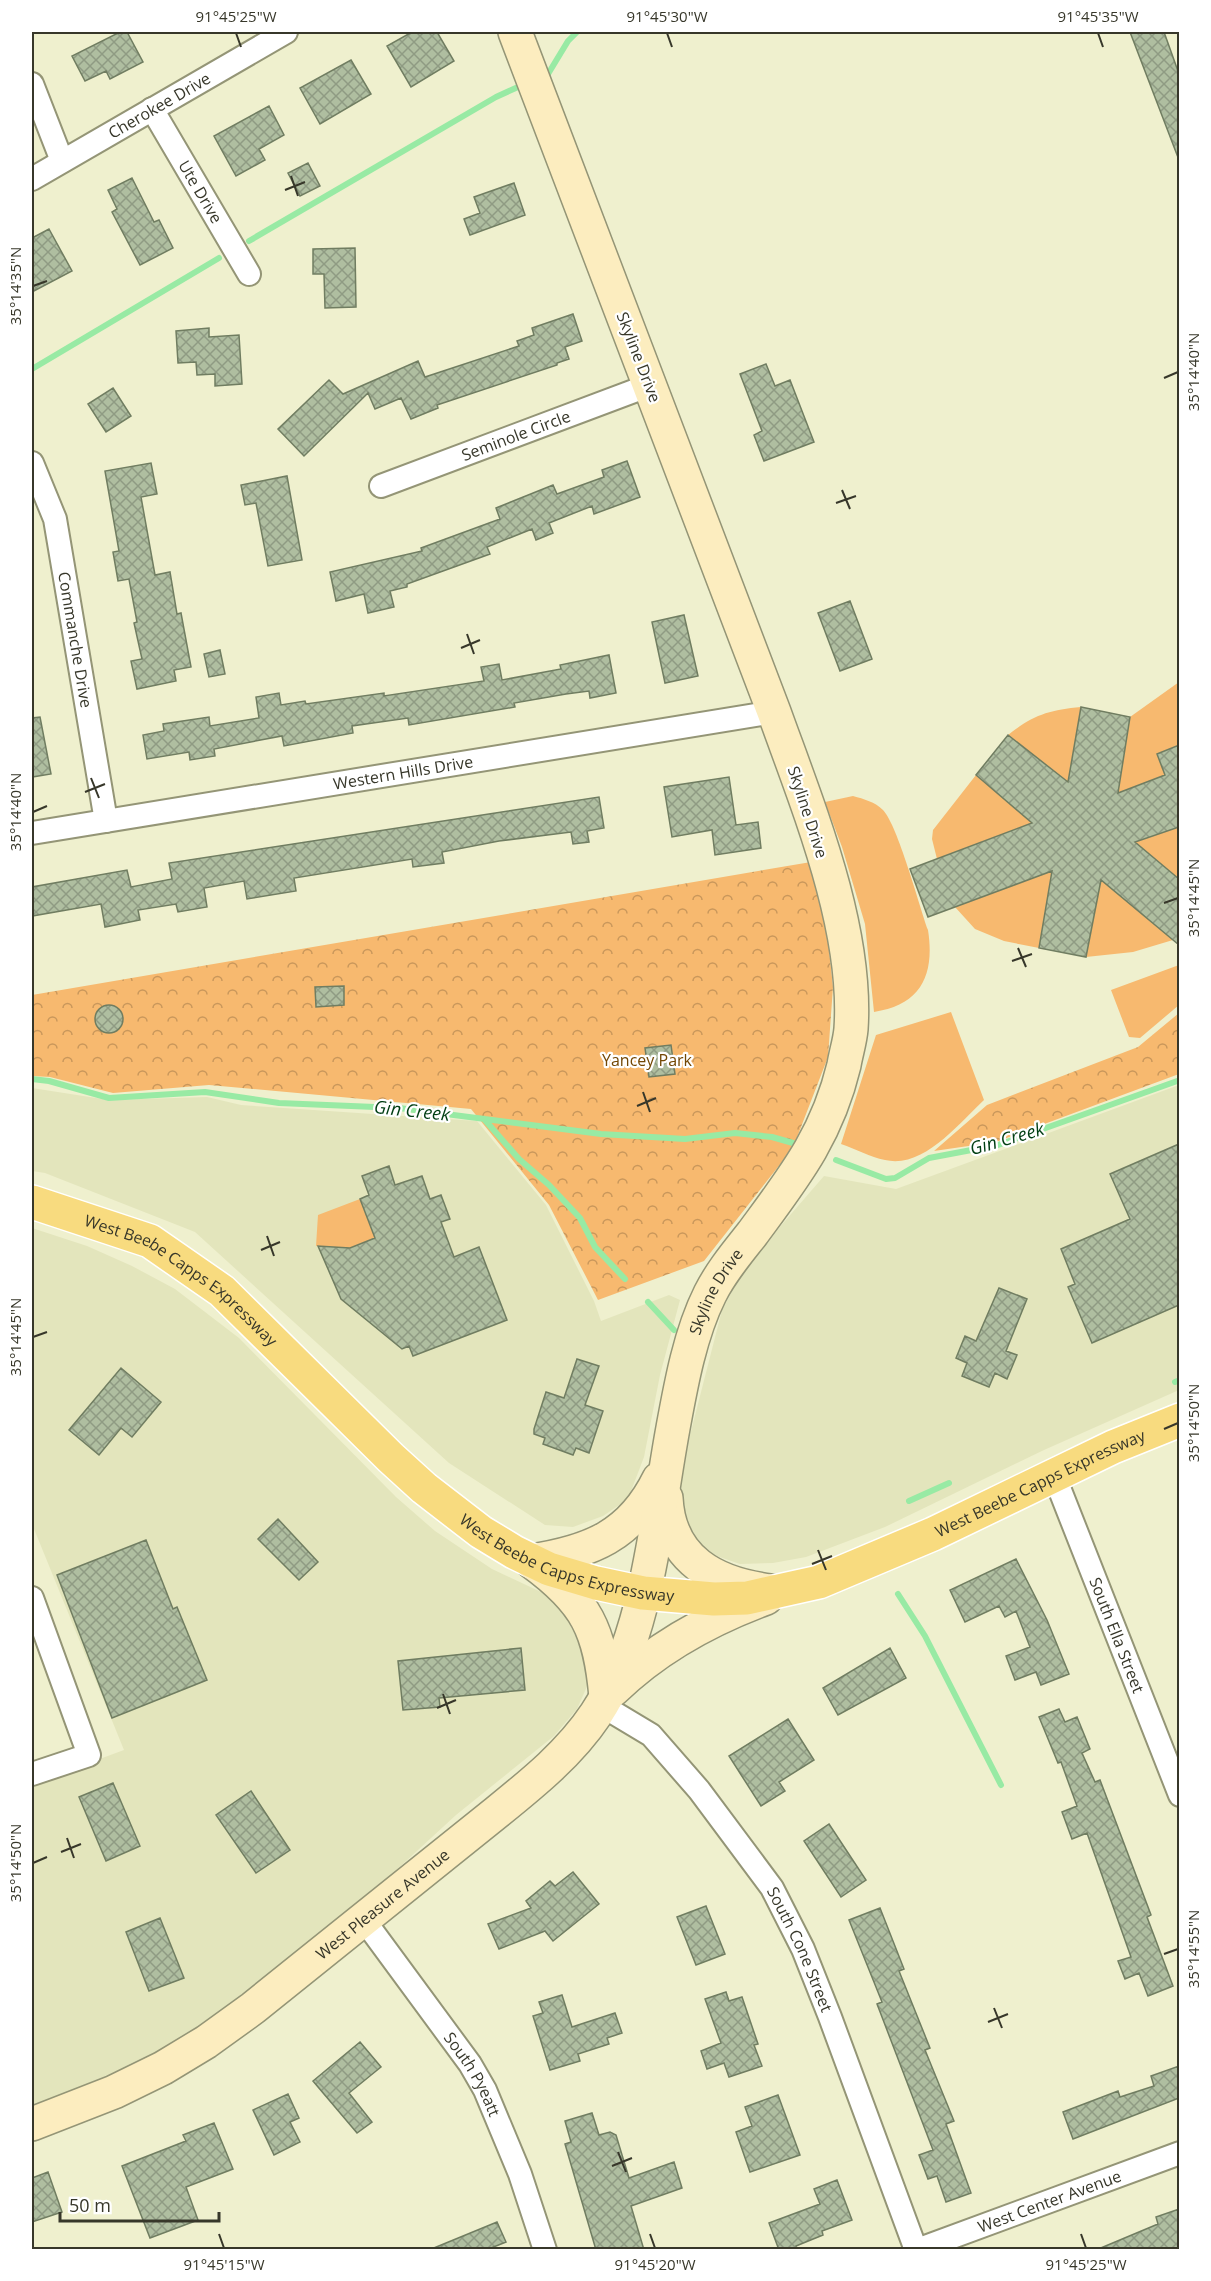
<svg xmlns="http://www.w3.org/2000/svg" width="1211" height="2281" font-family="'Open Sans',sans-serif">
<defs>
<pattern id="forest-crowns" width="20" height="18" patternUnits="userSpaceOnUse" patternTransform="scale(1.5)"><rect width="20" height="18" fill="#f7b96f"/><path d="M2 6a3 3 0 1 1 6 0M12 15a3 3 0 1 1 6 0" fill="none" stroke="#c9975b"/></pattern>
<pattern id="building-cross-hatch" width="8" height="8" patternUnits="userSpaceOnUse" patternTransform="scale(1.5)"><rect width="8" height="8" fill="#afbea0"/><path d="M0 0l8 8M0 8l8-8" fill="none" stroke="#8f9b83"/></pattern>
</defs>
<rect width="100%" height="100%" fill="#eff0ce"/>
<path fill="#e3e5bc" d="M1179 1085V1390L1044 1450 885 1527 806 1557 773 1563 740 1564 711 1554 688 1535 678 1482 722 1310 746 1266 824 1176 896 1189Z
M32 1088 109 1100 207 1097 241 1105 477 1121 546 1205 594 1301 601 1321 669 1295 680 1300 660 1375 644 1457 628 1499 603 1516 573 1527 545 1525 449 1463 195 1232 45 1173 32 1171Z
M32 1228 87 1246 132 1266 175 1289 239 1338 396 1497 435 1531 492 1569 556 1599 574 1611 593 1673 577 1709 554 1736 456 1815 278 1979 169 2049 108 2078 32 2107V1784L124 1750 32 1524Z"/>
<path fill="#f7b96f" d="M1179 682V745L1157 754 1165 775 1118 793 1130 717Z
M1081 707 1068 782 1008 735C1033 715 1049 710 1081 707Z
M976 775 1032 823 937 859 932 839 933 830Z
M853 796C864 799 875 802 883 810 898 826 919 905 928 930 935 975 921 1005 874 1012L865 924 842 847 825 802Z
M1179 827V879L1135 842Z
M1052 871 1039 948 1004 941 975 929 955 907Z
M1101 880 1173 940 1133 952 1086 957Z
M1179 965V1005L1140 1038 1129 1037 1111 990Z
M951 1012 984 1100C959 1123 924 1169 885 1160 870 1157 856 1149 841 1144L876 1035Z
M360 1199 375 1238 350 1248 316 1246 318 1215Z"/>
<path fill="url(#forest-crowns)" d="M811 862 828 940 833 987 828 1057 796 1140 789 1153 704 1261 598 1300 549 1205 471 1109 209 1085 113 1093 50 1077 32 1076V995Z
M1179 1013V1074L996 1142 934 1151 987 1105 1138 1047Z"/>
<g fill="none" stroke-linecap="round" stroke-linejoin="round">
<path stroke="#98eaa4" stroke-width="6" d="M548 74 568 41 577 32
M249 241 496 97 518 87
M32 369 219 258
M32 1079 49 1081 109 1098 205 1092 279 1103 399 1108 601 1134 685 1139 735 1133 772 1137 793 1143
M484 1119 519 1159 549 1185 580 1218 595 1247 625 1279
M836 1160 886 1179 895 1178 929 1158 998 1145 1180 1080
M648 1302 674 1330
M1175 1382 1180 1380
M909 1501 949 1483
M898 1594 925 1636 1001 1785"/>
</g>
<path fill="url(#building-cross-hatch)" stroke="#707d61" stroke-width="1.5" d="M120 32H127L143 62 110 79 106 71 85 81 72 56Z
M412 32H437L454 61 411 87 387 46Z
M1130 32H1164L1179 74V160Z
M351 60 371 94 320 124 300 88Z
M269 106 284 135 259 149 265 160 236 176 214 136Z
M308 163 320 186 300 196 288 173Z
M132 178 154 222 159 220 173 248 140 265 112 212 117 209 108 190Z
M514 183 525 215 470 235 464 219 480 213 474 197Z
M49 229 72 271 32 292V238Z
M355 248 356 307 325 308 324 274H313V249Z
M573 314 582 341 565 347 569 359 557 363V365L437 405 438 408 411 419 401 398 375 409 368 393 304 456 278 429 329 380 343 394 418 361 425 377 519 346 517 341 534 335 532 328Z
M209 328V337L239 335 242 384 215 386V374L197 375 196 362 178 363 176 331Z
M766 364 775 386 790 380 814 442 764 461 754 435 762 431 740 374Z
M113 388 131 416 106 432 88 404Z
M627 461 640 497 594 514 592 506 549 523 553 533 536 540 532 529 487 547 490 554 407 584V587L390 591 394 607 368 613 364 594 336 601 330 572 422 551 421 548 500 519 496 508 553 485 557 494 604 477 602 470Z
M151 463 157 494 141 497 155 575 170 572 177 614 181 613 191 667 174 670 176 681 137 689 131 661 142 659 134 623 137 622 129 579 118 581 113 552 119 551 105 471Z
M287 476 302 560 268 566 256 503 245 505 241 485Z
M850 601 872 659 840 671 818 613Z
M684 615 698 676 665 683 652 622Z
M220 650 225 674 209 677 204 654Z
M609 655 616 693 590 698 589 691 566 694 514 703 515 707 409 725 408 718 352 726 353 733 284 746 282 736 214 749 215 756 190 760 189 752 147 759 143 735 164 731 163 724 209 717 210 726 259 718 256 697 279 693 281 705 305 701 306 704 384 693V696L484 681 481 667 499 664 502 680 561 669 560 665Z
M1081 707 1130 717 1118 793 1165 775 1157 754 1179 745V827L1135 842 1179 879V945L1101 880 1086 957 1039 948 1052 871 928 917 910 869 1032 823 976 775 1008 735 1068 782Z
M40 717 51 774 32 777V718Z
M729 777 736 825 758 822 761 848 715 855 712 830 672 837 664 787Z
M599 797 604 828 587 831 589 842 573 844 571 832 499 841 442 852 444 863 413 867 412 859 294 878 296 891 247 899 244 881 204 888 207 907 178 912 176 904 138 910 140 920 105 927 101 904 32 916V887L127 870 131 887 172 879 169 863Z
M344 986V1005L316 1007 315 987Z
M95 1019a14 14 0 1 1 28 0a14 14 0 1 1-28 0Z
M671 1045 675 1074 649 1077 645 1048Z
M1179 1144V1305L1092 1343 1068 1287 1075 1284 1061 1249 1130 1219 1110 1174Z
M389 1166 395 1185 422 1176 430 1199 441 1195 450 1219 441 1222 454 1257 479 1247 507 1320 413 1356 409 1346 402 1349 341 1299 318 1246 350 1248 375 1238 360 1199 369 1195 362 1176Z
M999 1288 1027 1299 1006 1351 1017 1355 1007 1379 995 1373 989 1387 962 1376 967 1363 956 1358 965 1336 976 1341Z
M577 1359 599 1366 585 1405 603 1411 589 1453 576 1448 573 1455 543 1444 545 1438 534 1434V1429L546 1392 564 1398Z
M121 1368 161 1402 132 1437 121 1428 99 1455 69 1430Z
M278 1519 318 1562 299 1580 258 1539Z
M146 1540 173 1609 177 1607 207 1680 112 1718 57 1575Z
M1016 1559 1047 1620 1069 1674 1041 1685 1036 1672 1015 1680 1006 1656 1030 1647 1016 1611 1005 1617 999 1606 965 1622 950 1590Z
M521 1648 525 1690 439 1698 440 1707 403 1710 398 1661Z
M890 1648 906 1678 838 1715 823 1688Z
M1059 1709 1065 1722 1077 1717 1090 1749 1082 1753 1095 1782 1100 1780 1151 1915 1147 1917 1173 1986 1148 1996 1139 1973 1125 1979 1118 1961 1131 1957 1087 1833 1072 1839 1062 1812 1077 1806 1061 1762 1058 1763 1039 1717Z
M788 1719 814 1760 779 1782 785 1791 761 1806 729 1756Z
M113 1783 140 1846 106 1861 79 1797Z
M251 1791 290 1850 256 1873 216 1815Z
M829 1824 866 1880 841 1897 804 1841Z
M573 1872 599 1904 553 1941 545 1931 499 1949 488 1924 531 1908 526 1901 550 1881 555 1886Z
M706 1906 725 1954 696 1965 677 1917Z
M880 1908 904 1969 899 1971 930 2048 925 2050 954 2121 946 2124 971 2193 946 2202 937 2176 928 2179 919 2155 933 2150 877 2004 882 2002 849 1920Z
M160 1918 184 1978 149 1991 126 1932Z
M726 1992 729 2001 742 1997 758 2044 754 2045 762 2066 729 2077 724 2063 707 2069 701 2051 721 2043 705 1999Z
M562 1995 572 2027 615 2013 622 2033 607 2038 609 2044 578 2054 580 2061 550 2070 533 2016 543 2013 539 2002Z
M360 2042 381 2067 349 2093 372 2122 357 2133 313 2081Z
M1179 2066V2098L1073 2139 1063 2112 1118 2091 1120 2097 1154 2086 1151 2076Z
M288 2094 299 2118 290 2122 300 2142 274 2155 253 2110Z
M778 2095 800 2155 750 2172 736 2132 752 2126 745 2107Z
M592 2113 599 2135 610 2132 616 2135 629 2178 674 2162 682 2188 631 2206 644 2250H596L565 2144 571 2142 565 2121Z
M214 2123 233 2169 186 2187 198 2220 150 2238 122 2166 186 2141 183 2135Z
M48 2172 62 2212 32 2222V2178Z
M837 2180 852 2220 822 2231 823 2235 796 2246 797 2250H779L769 2223 820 2204 814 2189Z
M1179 2209V2250H1096L1158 2224 1156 2217Z
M497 2222 506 2242 486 2250H429Z"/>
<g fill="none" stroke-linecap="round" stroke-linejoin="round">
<defs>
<g id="street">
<path d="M32 84 62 161"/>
<path id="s1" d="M152 109 249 274"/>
<path id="s2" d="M32 179 286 32"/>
<path id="s3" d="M32 463 55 519 106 821"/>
<path id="s4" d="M381 486 650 385"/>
<path id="s5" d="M32 833 774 712"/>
<path id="s6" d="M1054 1475 1180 1795"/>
<path d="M32 1598 89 1755 32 1774"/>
<path id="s7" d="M601 1705 651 1735 699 1790 772 1888 803 1949 830 2017 916 2250"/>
<path id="s8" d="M364 1920 470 2064 485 2090 520 2174 545 2250"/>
<path id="s9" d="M917 2250 1180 2153"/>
</g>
<g id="secondary">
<path d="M666 1498C669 1560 715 1584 771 1591"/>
<path d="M531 1561C590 1552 631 1536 659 1479"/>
<path d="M532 1562C587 1602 600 1630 606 1697"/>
<path d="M613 1690C657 1647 709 1619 766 1598"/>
<path id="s10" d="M32 2124 114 2092 163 2068 206 2042 253 2008 497 1812C533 1783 570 1753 596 1714 648 1635 656 1520 673 1428 681 1384 690 1334 710 1294 721 1272 737 1253 752 1234 794 1177 827 1136 844 1065 846 1053 850 1041 851 1029 858 927 808 807 774 712L515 32"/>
</g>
<g id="primary">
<path id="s11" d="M32 1202 150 1241 222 1291 391 1458 424 1488 481 1532 514 1552 549 1569 596 1583 643 1593 714 1599 747 1598 819 1582 933 1534 1113 1447 1180 1420"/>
</g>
</defs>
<use href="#street" stroke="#949576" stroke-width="26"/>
<use href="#secondary" stroke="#949576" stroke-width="36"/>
<use href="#primary" stroke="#fff" stroke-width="36"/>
<use href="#street" stroke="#fff" stroke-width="22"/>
<use href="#secondary" stroke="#fcedbf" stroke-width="33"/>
<use href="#primary" stroke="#f8db7f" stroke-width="33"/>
</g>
<path fill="none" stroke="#37372a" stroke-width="2" d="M236 33 241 47M667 33 672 47M1098 33 1103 47M291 176 298 196M285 190 305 182M33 286 47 281M1164 378 1178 372M842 490 850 509M836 503 856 496M467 634 474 654M461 648 480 640M91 778 99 798M85 792 105 784M33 812 47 806M1164 903 1178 898M1018 948 1026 967M1012 961 1032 954M643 1092 650 1112M637 1106 656 1098M267 1236 274 1256M261 1250 280 1242M33 1337 47 1332M1164 1429 1178 1423M818 1550 826 1570M812 1564 832 1556M443 1694 450 1714M437 1708 456 1700M67 1838 74 1858M61 1852 81 1844M33 1863 47 1857M1164 1954 1178 1949M994 2008 1002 2028M988 2022 1008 2014M618 2152 626 2172M612 2166 632 2158M219 2234 224 2248M650 2234 655 2248M1081 2234 1086 2248"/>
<g text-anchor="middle" stroke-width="4.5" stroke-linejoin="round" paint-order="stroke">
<g font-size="16" fill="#37372a" stroke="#fff">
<text dy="6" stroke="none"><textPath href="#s2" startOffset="147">Cherokee Drive</textPath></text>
<text dy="6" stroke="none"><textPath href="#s1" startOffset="96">Ute Drive</textPath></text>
<text transform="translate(639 357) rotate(69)" y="6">Skyline Drive</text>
<text dy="6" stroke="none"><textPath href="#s4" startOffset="144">Seminole Circle</textPath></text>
<text dy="6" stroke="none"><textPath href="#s3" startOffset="183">Commanche Drive</textPath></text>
<text dy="6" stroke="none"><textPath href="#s5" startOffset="376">Western Hills Drive</textPath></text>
<text transform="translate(808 812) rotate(72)" y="6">Skyline Drive</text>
<text dy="6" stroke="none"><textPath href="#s11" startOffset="171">West Beebe Capps Expressway</textPath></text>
<text dy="6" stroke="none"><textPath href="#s10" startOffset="1146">Skyline Drive</textPath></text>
<text dy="6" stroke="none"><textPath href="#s11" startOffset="1161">West Beebe Capps Expressway</textPath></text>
<text dy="6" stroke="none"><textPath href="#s11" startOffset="657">West Beebe Capps Expressway</textPath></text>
<text dy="6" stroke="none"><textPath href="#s6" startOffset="172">South Ella Street</textPath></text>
<text dy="6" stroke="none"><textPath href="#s10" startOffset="417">West Pleasure Avenue</textPath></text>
<text dy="6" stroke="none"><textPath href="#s7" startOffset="321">South Cone Street</textPath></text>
<text dy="6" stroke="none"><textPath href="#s8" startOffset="189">South Pyeatt</textPath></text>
<text dy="6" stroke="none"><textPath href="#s9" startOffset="141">West Center Avenue</textPath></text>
</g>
<g font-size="16" fill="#734704" stroke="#fff">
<text x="647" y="1066">Yancey Park</text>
</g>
<g font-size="18" font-style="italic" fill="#003e13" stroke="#fff">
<text transform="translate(412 1111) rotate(6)" y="6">Gin Creek</text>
<text transform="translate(1007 1139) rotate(-16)" y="6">Gin Creek</text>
</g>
</g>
<rect width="1211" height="2281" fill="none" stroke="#ffffff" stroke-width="66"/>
<path d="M60 2212v9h159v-9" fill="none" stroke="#37372a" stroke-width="3"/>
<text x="69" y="2212" font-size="18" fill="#37372a" stroke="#ffffff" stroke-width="4.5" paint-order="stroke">50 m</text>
<rect x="33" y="33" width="1145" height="2215" fill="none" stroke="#37372a" stroke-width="2"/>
<g font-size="15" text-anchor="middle" fill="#37372a">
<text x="236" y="22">91°45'25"W</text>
<text x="667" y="22">91°45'30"W</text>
<text x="1098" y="22">91°45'35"W</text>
<text transform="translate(16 286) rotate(-90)" y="5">35°14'35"N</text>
<text transform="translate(1194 372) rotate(-90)" y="5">35°14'40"N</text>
<text transform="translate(16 812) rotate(-90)" y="5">35°14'40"N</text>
<text transform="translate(1194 898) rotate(-90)" y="5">35°14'45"N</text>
<text transform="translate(16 1337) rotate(-90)" y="5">35°14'45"N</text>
<text transform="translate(1194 1423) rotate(-90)" y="5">35°14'50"N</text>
<text transform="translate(16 1863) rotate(-90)" y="5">35°14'50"N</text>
<text transform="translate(1194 1949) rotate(-90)" y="5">35°14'55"N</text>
<text x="224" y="2270">91°45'15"W</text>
<text x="655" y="2270">91°45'20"W</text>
<text x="1086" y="2270">91°45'25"W</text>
</g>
</svg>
